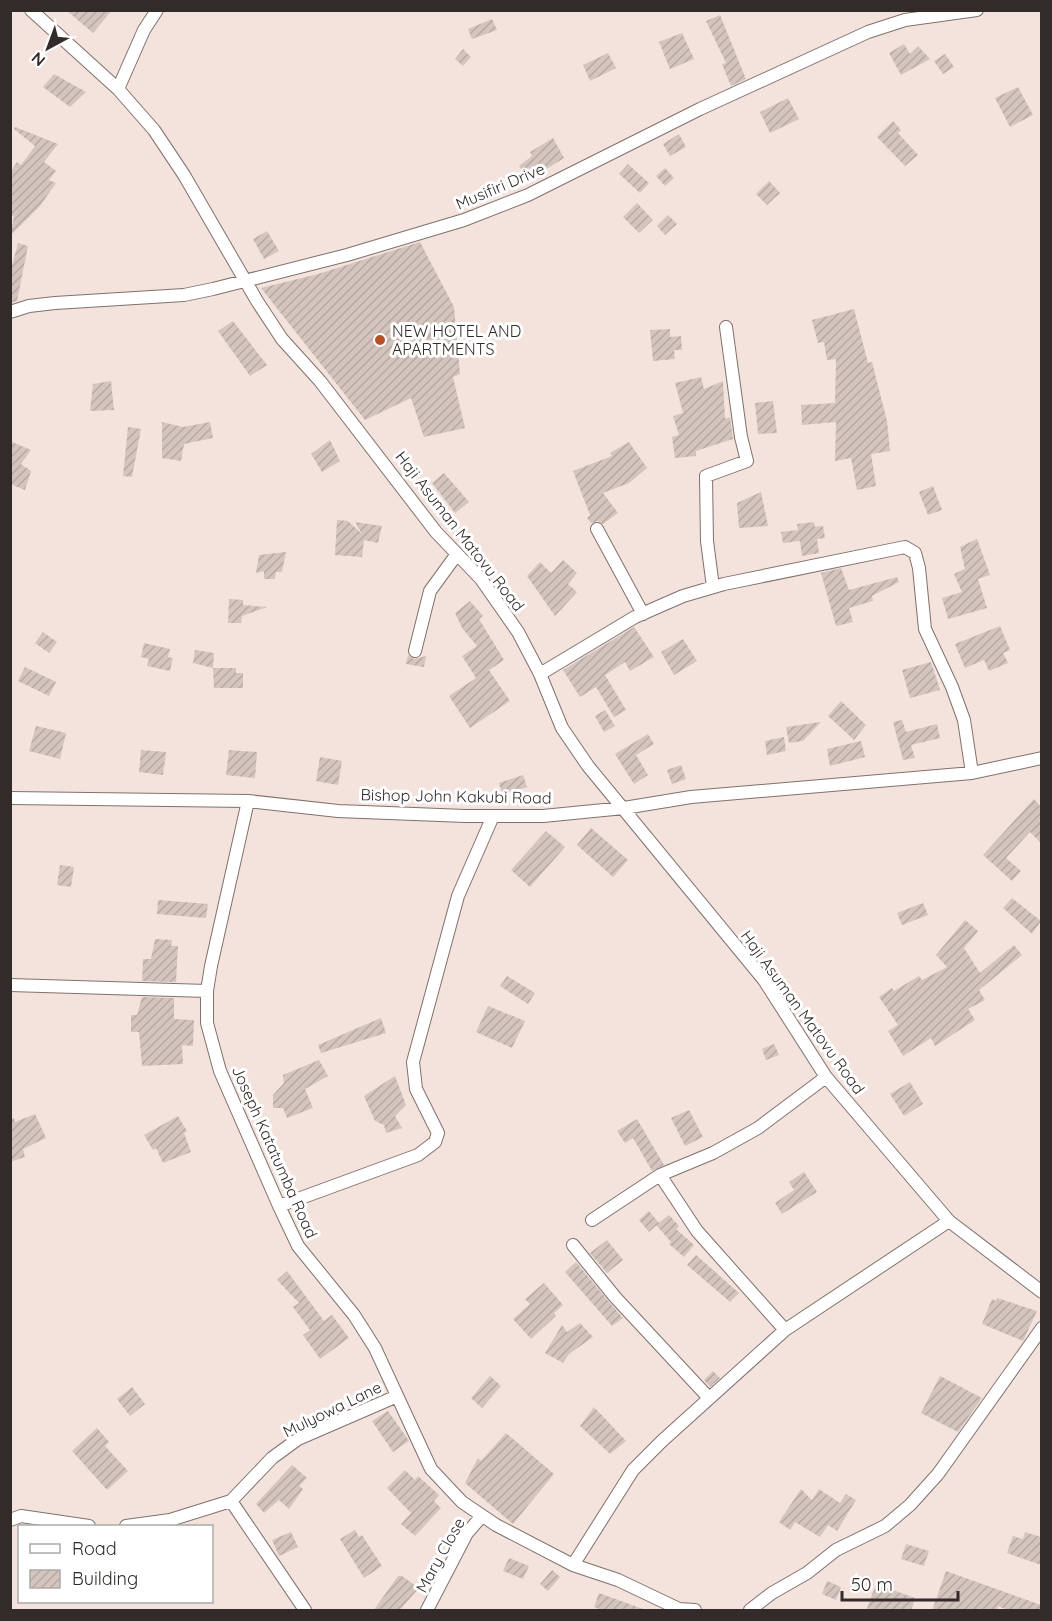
<svg xmlns="http://www.w3.org/2000/svg" width="1052" height="1621" font-family="Quicksand,sans-serif">
<defs>
<pattern id="building-hatch" width="6" height="6" patternUnits="userSpaceOnUse" patternTransform="scale(1.5)"><rect width="6" height="6" fill="#d4c4be"/><path d="M-1 1l2-2M0 6l6-6M5 7l2-2" fill="none" stroke="#b6a9a3"/></pattern>
</defs>
<rect width="100%" height="100%" fill="#f4e3dd"/>
<path fill="url(#building-hatch)" d="M66 10H112L93 33Z
M720 15 746 79 731 86 722 64 726 63 706 21Z
M492 19 497 30 472 39 468 29Z
M682 33 694 59 670 69 659 42Z
M904 44 910 54 918 46 930 59 901 75 889 53Z
M463 49 471 57 463 66 455 59Z
M608 53 616 68 590 81 583 65Z
M945 54 954 67 943 74 934 61Z
M54 74 86 92 70 107 43 87Z
M1018 87 1033 115 1010 127 995 98Z
M788 98 799 119 770 133 760 112Z
M893 121 901 130 898 133 918 155 905 166 877 137Z
M15 127 58 144 44 162 56 171 49 180 56 183 40 206 10 236 14 217 10 214V173L17 162 21 165 35 146 14 129Z
M679 134 686 147 670 156 663 144Z
M553 138 564 158 529 180 519 166 532 156 530 152Z
M628 164 649 183 640 193 619 174Z
M665 168 674 178 665 186 656 176Z
M769 181 780 193 767 205 756 194Z
M637 203 653 220 639 233 623 217Z
M668 215 677 224 665 235 657 226Z
M267 231 279 251 264 259 253 239Z
M420 242 454 307 460 374 453 377 465 428 424 437 411 398 365 420 261 288 318 274Z
M18 243 28 246 17 301 10 303V273Z
M854 309 868 363 872 362 887 421 890 451 871 454 876 486 857 490 851 458 835 461 836 422 802 425 801 405 835 403 836 359 827 360 824 342 818 343 812 320Z
M233 321 267 365 250 376 218 331Z
M670 329V337L681 336 682 350H674L675 359 653 361 650 330Z
M701 377 704 389 723 381 725 419 730 417 733 439 696 451V456L675 458 672 437 679 435 673 416 683 413 675 383Z
M111 381 114 410 90 411 93 384Z
M773 401 777 433 758 434 755 403Z
M162 422 183 427 210 422 213 438 184 444 181 461 162 458Z
M128 427 141 429 132 477 123 476Z
M330 440 340 461 322 472 311 454Z
M10 441 31 450 21 464 31 471 25 490 10 484Z
M629 442 647 468 629 483 603 493 618 513 603 524 598 521 591 523 587 518 590 515 573 471 612 456 610 453Z
M444 473 469 502 455 513 432 483Z
M933 486 942 510 928 515 919 492Z
M761 492 768 526 739 528 737 503Z
M337 520 348 521 362 534 355 522 382 526 378 543 364 540 362 557 335 555Z
M814 522 815 527 823 526 825 538 817 539 819 553 802 556 800 541 783 543 781 532 798 530 797 524Z
M977 539 990 575 978 579 987 608 948 619 942 598 962 592 954 574 965 569 960 547Z
M286 552 282 572H276L275 579H264V571L256 573 259 555Z
M563 560 577 573 568 584 577 592 555 616 527 576 540 562 551 573Z
M841 568 849 590 897 577 899 582 872 596 873 601 849 608 853 622 836 626 821 573Z
M229 599 243 600V605L267 607 242 616 241 623H228Z
M470 601 483 616 479 619 504 660 489 670 510 701 470 728 449 696 476 678 462 656 477 646 462 628 455 613Z
M1000 626 1010 650 1003 653 1008 663 989 671 984 660 965 668 955 644Z
M634 627 654 657 630 671 625 662 605 675 626 710 614 717 596 687 580 697 563 670Z
M43 632 57 642 49 653 35 643Z
M683 639 697 661 674 675 661 652Z
M144 643 170 649 168 657 173 658 170 671 147 666 149 659 141 657Z
M195 650 214 653 213 668 193 663Z
M408 655 414 659 426 656 424 667 406 664Z
M931 662 940 690 910 698 902 670Z
M25 667 56 682 49 696 18 681Z
M213 668H236V673H243V688H214Z
M841 701 866 725 854 740 828 716Z
M605 710 615 726 604 732 595 716Z
M902 720 906 732 937 724 940 738 911 745 915 758 903 760 893 722Z
M821 722 803 741 789 743 786 727Z
M36 726 66 733 60 759 29 751Z
M648 734 654 744 636 755 648 775 634 784 615 754Z
M784 737 786 751 767 755 765 741Z
M861 741 865 757 830 766 827 749Z
M141 750 166 752 163 775 139 772Z
M229 750 257 752 255 778 226 775Z
M320 757 342 761 338 785 316 781Z
M681 765 686 779 672 784 667 770Z
M523 775 527 787 503 795 499 783Z
M1034 799 1041 807V843L1030 832 1006 858 1021 871 1012 881 983 855Z
M591 828 628 860 613 877 577 845Z
M546 831 565 847 530 887 511 870Z
M60 865 74 867 71 887 57 885Z
M1012 898 1041 921 1032 934 1003 908Z
M158 900 208 904 206 918 157 914Z
M923 903 928 915 902 925 897 913Z
M965 920 978 931 964 948 980 973 1014 945 1022 955 979 990 985 1000 968 1009 975 1020 935 1046 931 1038 903 1056 888 1031 898 1025 879 997 892 988 894 991 919 976 922 980 947 967 936 955Z
M155 939 172 940 171 946H178L176 982 142 981 143 959H151Z
M507 976 535 993 528 1004 500 986Z
M142 997 174 998V1019L194 1020 193 1046 182 1045 183 1064 142 1066 139 1032H131V1015H137Z
M488 1006 525 1021 512 1048 476 1032Z
M381 1018 386 1033 321 1053 318 1045Z
M774 1044 779 1055 766 1060 762 1049Z
M319 1060 328 1076 305 1089 313 1108 287 1118 283 1108H273V1095L284 1083 283 1075Z
M395 1076 406 1105 395 1116 402 1128 386 1133 384 1125 375 1121 364 1096Z
M910 1082 923 1104 904 1116 890 1094Z
M689 1110 703 1137 685 1146 671 1118Z
M35 1114 46 1138 23 1149 25 1157 10 1162V1119L14 1118 15 1122Z
M178 1116 187 1131 184 1133 191 1152 163 1163 156 1148 153 1150 144 1135Z
M637 1119 664 1165 652 1171 633 1138 625 1143 617 1131Z
M804 1172 817 1192 782 1214 775 1203 794 1190 789 1182Z
M649 1211 659 1223 649 1232 639 1220Z
M669 1215 679 1226 676 1229 694 1245 684 1257 669 1244 671 1242 656 1225Z
M607 1240 623 1260 607 1273 590 1253Z
M696 1255 739 1293 730 1302 687 1265Z
M576 1262 609 1302 623 1318 612 1326 565 1272Z
M287 1271 324 1321 332 1315 349 1338 320 1359 303 1335 310 1330 293 1307 299 1303 277 1280Z
M544 1283 563 1305 554 1313 556 1316 531 1339 513 1319 530 1304 525 1299Z
M997 1298 1037 1311 1023 1341 982 1324 992 1299 996 1301Z
M580 1323 593 1337 569 1354 563 1363 545 1353 562 1325 567 1332Z
M713 1371 720 1378 710 1387 704 1380Z
M490 1376 501 1386 482 1408 471 1398Z
M940 1376 982 1398 958 1432 921 1413Z
M132 1387 145 1404 130 1416 117 1399Z
M594 1407 626 1441 610 1454 580 1426Z
M388 1411 409 1441 393 1452 372 1421Z
M97 1428 109 1442 105 1446 128 1471 107 1490 72 1451Z
M506 1433 554 1474 513 1524 465 1483 478 1458 481 1461Z
M292 1465 307 1478 299 1486 303 1489 289 1509 279 1500 264 1513 256 1504Z
M405 1470 415 1480 418 1476 439 1495 434 1501 441 1508 415 1536 401 1524 411 1513 387 1488Z
M801 1489 812 1500 819 1489 840 1503 846 1494 856 1500 837 1531 828 1525 820 1537 795 1522 790 1530 779 1522Z
M355 1530 359 1537 362 1535 382 1566 364 1578 340 1539Z
M291 1532 298 1547 279 1556 272 1540Z
M1025 1532 1041 1537V1565L1007 1553 1013 1536 1023 1539Z
M906 1544 929 1551 924 1566 901 1559Z
M509 1558 529 1566 523 1579 503 1571Z
M552 1570 560 1577 548 1591 540 1584Z
M946 1571 1041 1605V1611H1010L998 1606 997 1611H932Z
M398 1576H402L419 1588 399 1611H373Z
M827 1581 841 1587 836 1600 822 1594Z
M876 1584 915 1598 911 1611H866Z
M599 1593 643 1609V1611H603L594 1607Z"/>
<g fill="none" stroke-linecap="round" stroke-linejoin="round">
<defs>
<path id="minor" d="M31 10 118 89 154 130 184 175 257 301 282 339 320 381 436 532 481 579 518 632 540 674 562 728 588 766 764 980 826 1077 949 1221 1042 1292
M118 89 144 30 157 10
M10 312 29 306 55 303 184 295 213 289 347 255 464 220 528 195 700 109 868 32 905 20 977 10
M597 529 643 614
M713 587 707 541 706 476 747 461 741 437 726 327
M415 651 430 591 457 554
M540 674 635 617 683 596 724 584 905 547 915 553 919 568 925 629 952 687 964 720 972 773
M10 798 248 801 338 811 465 816H543L624 808 691 797 972 773 1042 758
M248 801 211 966 207 991V1023L220 1071 279 1206 298 1246 354 1315 375 1348 431 1469 462 1502 496 1525 573 1565 618 1580 679 1609 695 1610
M10 985 207 991
M660 1175 697 1231 785 1330
M279 1206 418 1155 435 1142 438 1133 416 1089 413 1062 458 896 493 816
M592 1220 660 1175 713 1153 758 1128 826 1077
M573 1245 615 1297 709 1398
M231 1501 305 1610
M10 1520 21 1516 89 1526
M126 1526 170 1520 231 1501 272 1458 298 1439 395 1397
M573 1565 633 1470 662 1441 785 1330 949 1221
M427 1610 467 1533 482 1516
M750 1610 772 1593 807 1573 836 1550 885 1526 910 1505 938 1474 1042 1328"/>
</defs>
<use href="#minor" stroke="#7f716c" stroke-width="14"/>
<use href="#minor" stroke="#fff" stroke-width="12"/>
</g>
<circle fill="#b65027" stroke="#fff" stroke-width="2" cx="380" cy="340" r="6"/>
<g text-anchor="middle" stroke-width="6" stroke-linejoin="round" paint-order="stroke">
<g font-size="16" fill="#322b29" stroke="#fff">
<text transform="translate(500 186) rotate(-23)" y="6">Musifiri Drive</text>
<text transform="translate(460 531) rotate(52)" y="6">Haji Asuman Matovu Road</text>
<text transform="translate(456 796) rotate(1)" y="6">Bishop John Kakubi Road</text>
<text transform="translate(803 1012) rotate(54)" y="6">Haji Asuman Matovu Road</text>
<text transform="translate(275 1152) rotate(66)" y="6">Joseph Katatumba Road</text>
<text transform="translate(332 1409) rotate(-26)" y="6">Mulyowa Lane</text>
<text transform="translate(440 1555) rotate(-61)" y="6">Mary Close</text>
</g>
<g font-size="16" fill="#322b29" stroke="#fff" text-anchor="start">
<text x="392" y="337">NEW HOTEL AND<tspan x="392" dy="18">APARTMENTS</tspan></text>
</g>
</g>
<rect width="1052" height="1621" fill="none" stroke="#322b29" stroke-width="24"/>
<rect x="18" y="1525" width="195" height="78" fill="#ffffff" stroke="#adaaa9" stroke-width="1.5"/>
<rect x="30" y="1544" width="30" height="9" fill="#ffffff" stroke="#adaaa9" stroke-width="1.5"/>
<text x="72" y="1555" font-size="18" fill="#322b29">Road</text>
<rect x="30" y="1570" width="30" height="18" fill="url(#building-hatch)" stroke="#adaaa9" stroke-width="1.5"/>
<text x="72" y="1585" font-size="18" fill="#322b29">Building</text>
<g transform="translate(48 48) rotate(221)" stroke="#ffffff" stroke-width="4.5" paint-order="stroke">
<path d="M0-4.5L10 22L0 15L-10 22Z" fill="#322b29"/>
<text y="-9" font-size="16" font-weight="bold" text-anchor="middle" fill="#322b29">N</text>
</g>
<path d="M842 1591v9h116v-9" fill="none" stroke="#322b29" stroke-width="3"/>
<text x="851" y="1591" font-size="18" fill="#322b29" stroke="#ffffff" stroke-width="4.5" paint-order="stroke">50 m</text>
</svg>
